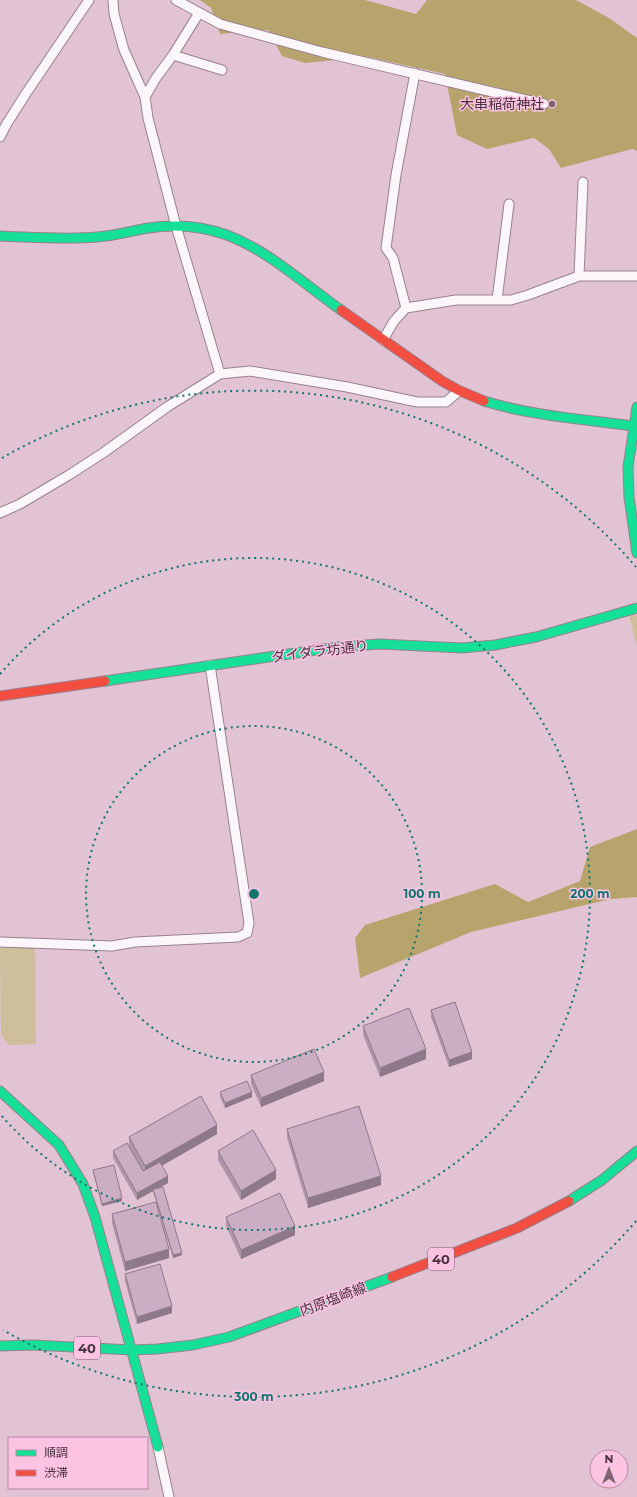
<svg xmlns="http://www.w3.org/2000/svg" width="637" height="1497" font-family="Montserrat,'Noto Sans JP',sans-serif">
<rect width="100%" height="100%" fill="#e2c3d4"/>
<path fill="#cebe9c" d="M637 615V647L629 616Z
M0 945 35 946 36 1044 9 1045 1 1035Z"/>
<path fill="#b7a46d" d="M200 0H365L416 14 427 0H576L609 18 637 38V151L632 149 561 168 549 149 534 138 487 149 457 135 445 74 368 57 305 63 282 56 268 30 220 34 211 8Z
M637 829V897L611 899 471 932 360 978 355 938 365 925 495 884 528 902 580 881 590 847Z"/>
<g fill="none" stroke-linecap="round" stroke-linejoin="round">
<defs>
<path id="street" d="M113 0 114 14 124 50 145 97 148 118 176 226 220 374
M176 0 220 24 322 52 544 104
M173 55 222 70
M145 97 156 78 173 55 199 13
M0 137 6 125 25 95 89 0
M579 276 583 182
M497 300 509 204
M406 308 393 258 386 248 396 175 415 73
M383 340 394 321 406 308 456 300H511L528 295 579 276H637
M0 513 20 504 69 475 103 453 167 407 220 374 250 371 347 387 417 402H446L459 391
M0 942 112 946 135 942 238 937 247 933 249 923 210 665
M158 1447 169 1497"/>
<path id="fast" d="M0 236C32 237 65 240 97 237 115 236 131 231 148 228 174 224 202 226 227 235 269 251 304 284 341 310
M484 401C532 416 583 419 633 426
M637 407 628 467 629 497 637 553
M105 681 337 647 380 644 462 648 495 645 536 637 637 608
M0 1091 59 1145 83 1184 95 1217 158 1447
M569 1201 602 1180 637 1151
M0 1346 33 1345 132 1350 157 1349 193 1345 229 1337 392 1277"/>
<path id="jam" d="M341 310 442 381 458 390 484 401
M0 696 105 681
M392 1277 517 1228 569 1201"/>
</defs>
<use href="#street" stroke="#98818e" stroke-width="11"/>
<use href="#fast" stroke="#98818e" stroke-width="11"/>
<use href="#jam" stroke="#98818e" stroke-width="11"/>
<use href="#street" stroke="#fbf6f9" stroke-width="9"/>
<use href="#fast" stroke="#16e098" stroke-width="9"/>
<use href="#jam" stroke="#f24e42" stroke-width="9"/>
</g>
<path fill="#af95a9" d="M431 1010 472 1059 449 1067 431 1017Z
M363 1026 426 1059 380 1077 363 1035Z
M251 1075 324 1081 261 1107 251 1084Z
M220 1092 252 1097 225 1108 220 1097Z
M287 1129 381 1185 308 1208 287 1138Z
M217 1134 162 1166 168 1183 160 1187 182 1255 173 1258 153 1191 137 1200 113 1158V1151L129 1146V1137Z
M218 1151 276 1179 241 1200 218 1160Z
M93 1170 122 1201 102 1206 93 1172Z
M112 1214 169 1258 125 1271 112 1223Z
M226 1217 295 1235 241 1259 226 1226Z
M125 1274 172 1313 137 1324 125 1281Z"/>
<path fill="#8e7989" d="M426 1049V1059L380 1077V1068Z
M472 1052V1059L449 1067V1060Z
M324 1072V1081L261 1107V1098Z
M252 1092V1097L225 1108V1103Z
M217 1125V1134L145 1175V1166Z
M276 1170V1179L241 1200V1191Z
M168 1176V1183L154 1191 153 1189V1191L137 1200V1193Z
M381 1176V1185L308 1208V1198Z
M122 1198V1201L102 1206V1204Z
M295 1226V1235L241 1259V1250Z
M169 1249V1258L125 1271V1262Z
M182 1253V1255L173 1258V1255Z
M172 1306V1313L137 1324V1317Z"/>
<path fill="#cbadc4" stroke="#8e7989" d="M455 1002 472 1052 449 1060 431 1010Z
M409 1008 426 1049 380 1068 363 1026Z
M314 1049 324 1072 261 1098 251 1075Z
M247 1081 252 1092 225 1103 220 1092Z
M201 1096 217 1125 145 1166 129 1137Z
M359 1106 381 1176 308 1198 287 1129Z
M253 1130 276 1170 241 1191 218 1151Z
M127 1143 143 1171 160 1162 168 1176 137 1193 113 1151Z
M114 1165 122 1198 102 1204 93 1170Z
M163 1187 182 1253 173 1255 153 1189Z
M280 1193 295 1226 241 1250 226 1217Z
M156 1202 169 1249 125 1262 112 1214Z
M160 1264 172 1306 137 1317 125 1274Z"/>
<g fill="none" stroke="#0f766e" stroke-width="2" stroke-dasharray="2 4">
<circle cx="254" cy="894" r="168"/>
<path d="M0 674A336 336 0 1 1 0 1114"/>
<path d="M636 1221A503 503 0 0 1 3 1330M2 458A503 503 0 0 1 636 567"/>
</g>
<circle fill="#7e6572" stroke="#fdc3e2" stroke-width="1.5" cx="552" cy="104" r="4"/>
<g text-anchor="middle" stroke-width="3" stroke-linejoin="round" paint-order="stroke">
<g fill="#fdc3e2" stroke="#7e5e6f" stroke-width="1">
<rect x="428" y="1248" width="26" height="22" rx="3"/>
<rect x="74" y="1337" width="26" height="22" rx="3"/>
</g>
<g font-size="13" font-weight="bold" fill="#48323e">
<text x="441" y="1264">40</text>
<text x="87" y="1353">40</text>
</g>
<g font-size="14" fill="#48323e" stroke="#fdc3e2" text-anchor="end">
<text x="544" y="109">大串稲荷神社</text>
</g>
<g font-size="14" fill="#48323e" stroke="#fdc3e2">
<text transform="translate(320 651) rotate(-7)" y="5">ダイダラ坊通り</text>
<text transform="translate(333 1299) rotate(-21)" y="5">内原塩崎線</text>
</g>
</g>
<circle cx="254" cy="894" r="6" fill="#0f766e" stroke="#fdc3e2" stroke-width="2"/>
<g font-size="12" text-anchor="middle" font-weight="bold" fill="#0f766e" stroke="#fdc3e2" stroke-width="3" stroke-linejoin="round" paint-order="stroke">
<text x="422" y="898">100 m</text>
<text x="590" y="898">200 m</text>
<text x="254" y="1401">300 m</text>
</g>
<rect x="8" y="1437" width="140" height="52" fill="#fdc3e2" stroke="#b589a0"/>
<rect x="16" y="1450" width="20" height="6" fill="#16e098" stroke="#b589a0"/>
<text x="44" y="1457" font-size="12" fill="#48323e">順調</text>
<rect x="16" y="1470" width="20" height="6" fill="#f24e42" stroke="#b589a0"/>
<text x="44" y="1477" font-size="12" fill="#48323e">渋滞</text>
<g transform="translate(609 1469)"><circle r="19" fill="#fdc3e2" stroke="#b589a0"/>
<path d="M0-3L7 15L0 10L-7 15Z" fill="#7e6572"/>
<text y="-6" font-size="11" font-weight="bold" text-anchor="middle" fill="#48323e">N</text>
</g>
</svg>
